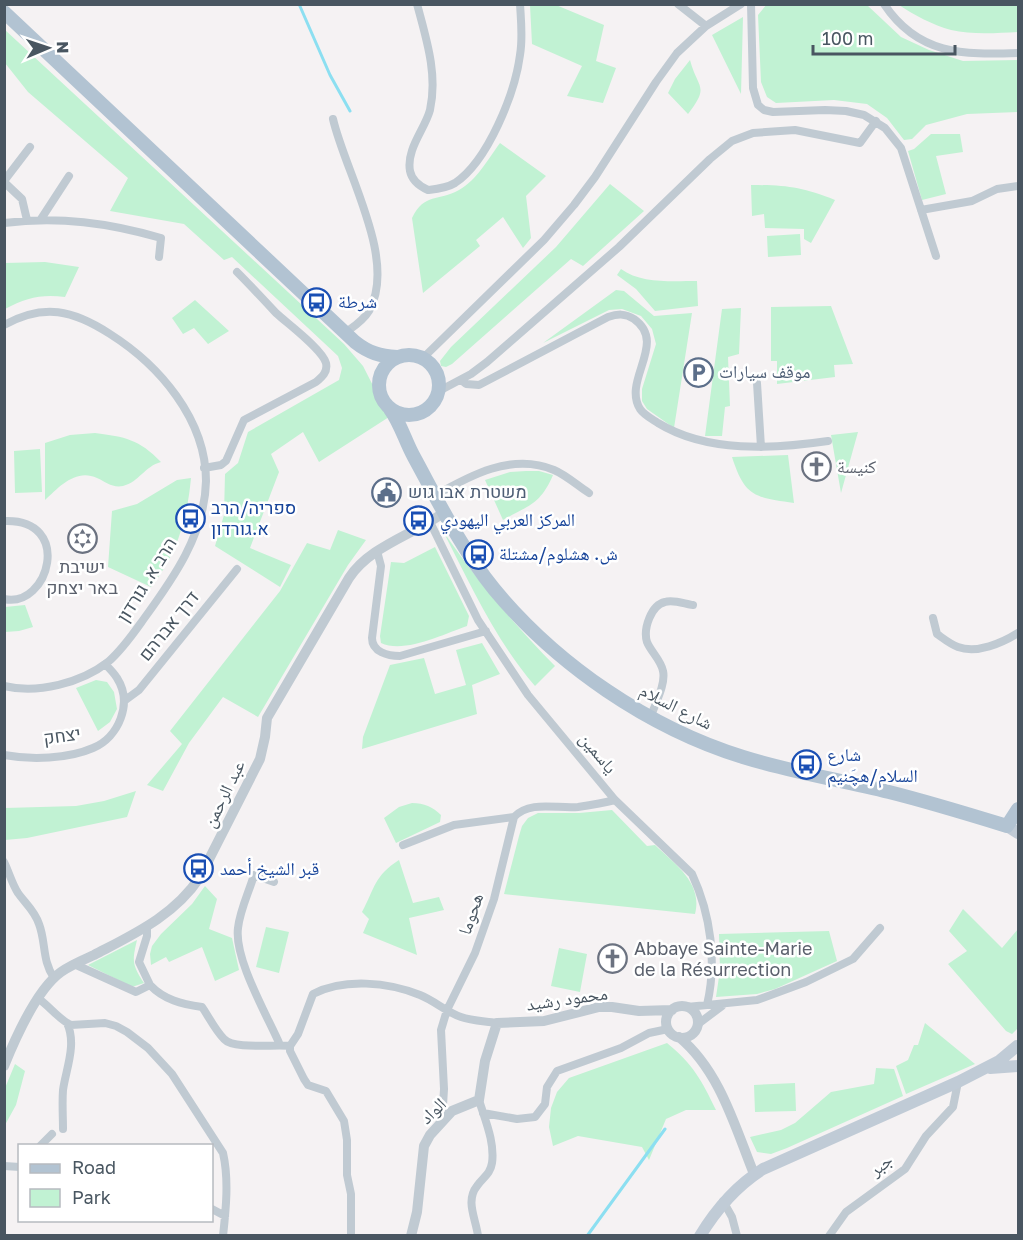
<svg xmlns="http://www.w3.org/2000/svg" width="1023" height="1240" font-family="'Golos Text','Noto Naskh Arabic',Heebo,sans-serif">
<rect width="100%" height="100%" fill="#f5f2f3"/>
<path fill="#c1f2d3" d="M767 4 867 5 901 37 929 50 963 61 1018 60V112L967 114 926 125 912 139 904 140 887 118 867 104 834 100 776 103 767 97 761 82 758 15Z
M530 5H556L604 25 596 61 616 68 603 103 567 96 582 66 532 44Z
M899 5H1018V32C997 33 972 35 951 30 933 25 914 15 899 5Z
M743 17 741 94 712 35Z
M4 29 344 344 363 366 389 417 319 462 303 432 271 454 279 472 250 548 291 565 280 587 215 546 224 515 225 474 238 463 248 432 339 380 342 368 338 356 232 257 224 260 184 224 110 211 128 178 28 92 5 63Z
M690 60C698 90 710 85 688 114L668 93 675 79Z
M931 134H960L963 152 936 156 946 194 922 200 908 151 914 149Z
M500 143 546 176 526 196 531 238 523 248 503 217 476 240 480 246 423 293 412 218C425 192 438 202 459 190 477 180 488 159 500 143Z
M610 184 644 211 583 266 571 259 452 364 446 367 441 366 440 361 451 347 556 247Z
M751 185C786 185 802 187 835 200L811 243 804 239V229L765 228 764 214 752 216Z
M800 234 801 255 768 257 767 236Z
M45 262 79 267 65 297C41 294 26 298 5 309V263Z
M621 269C641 284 673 281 697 281L698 306 655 311 636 289 617 275Z
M616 290 624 291 654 316 692 313 674 428 647 409 642 401V389L656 344 652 329 641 316 622 309 609 310 543 343Z
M195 300 229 331 208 344 194 328 183 334 172 318Z
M831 306 853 364 834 365 835 377 777 384V361H771V307Z
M741 308 739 354 728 357 730 406 725 407 722 436H705L722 309Z
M858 432 841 493 831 435Z
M95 433C125 437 139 439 161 462 145 466 139 482 123 486 112 488 106 482 97 478 76 468 59 487 45 500V443L70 435Z
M40 449 42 492 15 493 14 451Z
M788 455 794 503C754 497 745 497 732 457Z
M526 471H539L553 475C540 505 529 505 503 520L485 480 510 472Z
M191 478C187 520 177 554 151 587L108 567 112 511 137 504 177 480Z
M338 530 366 540 348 565 258 717 223 697 189 743 163 791 147 785 182 744 170 731 280 591 307 543 330 550Z
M443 531C477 581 513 623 555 666L535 686C496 641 470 584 443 531Z
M435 547 469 616 467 626C444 634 404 654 381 643L380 636 391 562 404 563Z
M25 605 33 627 19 631 5 632V607Z
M482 643 500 674 472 685 477 714 362 749 363 737 390 665 424 658 435 694 466 685 456 650Z
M96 680 107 682 114 692 117 709 110 722 98 731 76 688Z
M136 791 127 817 27 838 5 840V808L76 806 104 801Z
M412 803C424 803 433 807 441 815L440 822 396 843 384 818 399 807Z
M612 810 647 846 655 845C675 864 703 883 695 914L504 894 519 836 522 826 528 818 538 813H579Z
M399 860 413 903 439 897 444 910 409 918 417 955 363 933 369 919 362 912C375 888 374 876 399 860Z
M205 886 217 899 209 929 232 938 239 970 215 981 202 947 169 962 166 957 151 965 150 954 152 946 161 934 192 904Z
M963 909 1002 948 1018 929V1028L1012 1034 1006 1031 948 964 967 951 949 931Z
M266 927 289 932 279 973 256 967Z
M829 931 837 961 775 989 757 994 716 997 720 970 719 934Z
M137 940C132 961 132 965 144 983L132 987 88 965Z
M559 948 587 954 580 992 551 986Z
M925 1023 975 1064 906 1094 896 1066 908 1060 914 1045H918Z
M667 1043C693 1064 702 1081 716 1110H686L666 1119 649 1160 642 1147 578 1136 553 1146 549 1127 551 1108 557 1092 569 1078Z
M15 1064 25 1071 16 1105 5 1125V1088Z
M876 1068 894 1069 903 1096 787 1148 771 1154 757 1152 750 1137 781 1130 795 1123 831 1092 874 1084Z
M795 1083 796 1111 755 1112 754 1085Z"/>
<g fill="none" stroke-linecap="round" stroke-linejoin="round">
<path stroke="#8cdff1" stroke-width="3" d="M299 4 330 75 350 111
M587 1236 665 1129"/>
<path stroke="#c0cad2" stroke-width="8" d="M417 4C426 38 438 74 430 110 425 129 406 149 410 171 412 181 419 186 428 190 437 189 447 188 455 183 488 161 515 93 520 55 523 38 521 21 520 4
M678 4 706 26
M751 4 753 88 758 105 764 110 773 112 825 110 846 111 864 115 885 128 901 148 936 256
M884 4C918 55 963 55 1018 53
M333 119C345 172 398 260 369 311 363 321 353 327 345 333
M4 181 30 147
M4 182 22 199 27 220
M921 210 972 201 997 189 1018 186
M41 219 69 176
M4 223C59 216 109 223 161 238L159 257
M4 325C44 303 73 310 110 334 159 365 206 419 206 481 205 534 173 579 143 620 133 634 122 650 108 662 81 683 38 694 4 686
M423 358 544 240 574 205 595 177 656 82 677 53 706 26 741 4
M461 380 466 384 479 385 608 317C617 314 625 313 634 319 668 343 622 380 640 409 644 415 652 419 658 423 707 453 773 449 828 441
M757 383 761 447
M439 391 471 374 487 362 619 247 710 159 732 141 753 133 795 130 860 143 876 121
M204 468 221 465 226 461 244 420 316 382C322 377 328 372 326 363 322 349 288 324 276 313 263 299 250 285 237 272
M434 496C469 476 512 452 554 470 566 475 578 486 589 493
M4 521C74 518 49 609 4 599
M430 522 478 620 528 695 615 800 692 874C711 915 717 962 707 1005
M377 551 381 566 372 638C372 652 388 656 400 656L486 631
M933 618 937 634C944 639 950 644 958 647 977 654 1002 643 1018 633
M124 701 139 690 237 569
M651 716C655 704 666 684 663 671 661 660 651 652 647 642 643 629 651 605 665 602 673 599 685 604 693 605
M4 755C31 760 68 759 93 748 119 737 133 703 117 678 114 673 109 668 105 664
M403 845 454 825 514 817
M4 862C9 872 12 884 18 893 25 903 35 911 39 924 46 942 42 961 54 978
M274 882 254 875C249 892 240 910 238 928 234 959 267 1015 280 1045
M147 927V936L139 962 150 985
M74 964 136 992 150 985C164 1000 182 1004 202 1007 209 1017 215 1030 224 1039 234 1050 275 1044 290 1046
M39 999C49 1006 61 1021 71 1025L105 1023 116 1026 127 1032 148 1048 172 1074 223 1153C229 1179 226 1209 223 1236
M687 1007 757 1000 806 982 853 959 880 928
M698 1024 722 1006
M290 1046 298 1034 313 994C344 978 388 982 420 995 435 1001 446 1012 461 1017 472 1021 485 1021 497 1023
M290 1046V1051L304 1079 308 1085 326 1091 344 1121 347 1140V1175L351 1194V1236
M483 1113 517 1119 535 1117 545 1104 547 1087 557 1071 621 1048 649 1033 668 1029
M442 1121 444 1089 441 1030 447 1010 475 953 494 899 514 817C530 800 557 809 578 807 591 805 603 803 615 800
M63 1129C63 1117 62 1103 63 1090 66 1069 77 1044 67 1023
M40 1146 52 1134
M4 1166 20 1167
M723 1201 732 1217 737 1236
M212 1209 225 1216
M478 1236C476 1219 465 1201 477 1186 483 1177 490 1175 492 1163 495 1142 485 1120 479 1100
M829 1236 846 1212 905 1169 926 1136 953 1107 958 1082"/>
<path stroke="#c0cad2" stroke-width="10" d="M666 1022a16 16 0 1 1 32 0a16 16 0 1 1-32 0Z
M679 1037C720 1071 735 1127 754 1174
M4 1066C15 1039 37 989 61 972 71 965 83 960 94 955 134 934 174 916 200 877L260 759 265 737 267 718 349 578C370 546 413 535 443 513
M411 1236 417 1212 424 1146 430 1135 452 1111 479 1100 485 1061 497 1023 544 1021 599 1007H612L639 1011 672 1010"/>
<path stroke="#c0cbd6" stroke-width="12" d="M1007 826 1018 833
M990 1068 1018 1066
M700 1236C717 1208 736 1186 763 1169L958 1082 999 1061 1017 1046"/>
<path stroke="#b2c3d2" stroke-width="14" d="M4 12 355 342C369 353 380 356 397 357
M379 385a30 30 0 1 1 60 0a30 30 0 1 1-60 0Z
M390 409C401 424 405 441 414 457 439 503 461 548 494 589 557 665 649 728 743 757 791 772 841 780 889 792 929 802 968 814 1007 826L1018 809"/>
</g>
<defs>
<symbol id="bus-ring" viewBox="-11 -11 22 22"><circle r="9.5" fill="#fff" stroke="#1a4fb4" stroke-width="1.5"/><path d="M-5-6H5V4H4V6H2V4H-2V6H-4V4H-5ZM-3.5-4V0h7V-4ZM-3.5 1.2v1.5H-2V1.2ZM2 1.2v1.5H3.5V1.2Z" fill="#1a4fb4"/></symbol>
<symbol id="parking-ring" viewBox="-11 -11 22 22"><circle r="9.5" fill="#fff" stroke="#5c6f8a" stroke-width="1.5"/><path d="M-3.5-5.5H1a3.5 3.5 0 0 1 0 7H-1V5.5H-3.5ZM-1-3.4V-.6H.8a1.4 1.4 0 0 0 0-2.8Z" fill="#5c6f8a"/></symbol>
<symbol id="church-ring" viewBox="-11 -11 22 22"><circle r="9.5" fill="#fff" stroke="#6b7280" stroke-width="1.5"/><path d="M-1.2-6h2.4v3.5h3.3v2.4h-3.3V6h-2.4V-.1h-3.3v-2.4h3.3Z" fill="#6b7280"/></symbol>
<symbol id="civic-ring" viewBox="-11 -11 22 22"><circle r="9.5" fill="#fff" stroke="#5c6f8a" stroke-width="1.5"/><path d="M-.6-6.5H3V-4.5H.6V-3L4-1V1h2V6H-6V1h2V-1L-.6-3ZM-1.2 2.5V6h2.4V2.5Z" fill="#5c6f8a"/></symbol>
<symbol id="synagogue-ring" viewBox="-11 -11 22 22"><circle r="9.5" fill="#fff" stroke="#6b7280" stroke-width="1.5"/><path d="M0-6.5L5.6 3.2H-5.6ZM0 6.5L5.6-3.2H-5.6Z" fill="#6b7280"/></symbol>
</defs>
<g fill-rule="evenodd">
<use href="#bus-ring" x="300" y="286" width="33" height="33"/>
<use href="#parking-ring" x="682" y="356" width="33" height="33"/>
<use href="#church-ring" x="800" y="450" width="33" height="33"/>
<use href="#civic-ring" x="370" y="476" width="33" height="33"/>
<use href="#bus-ring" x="174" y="502" width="33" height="33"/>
<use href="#bus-ring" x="402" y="504" width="33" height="33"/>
<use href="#synagogue-ring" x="66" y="522" width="33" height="33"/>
<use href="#bus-ring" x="462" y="538" width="33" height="33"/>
<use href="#bus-ring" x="790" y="748" width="33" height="33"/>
<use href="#bus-ring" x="182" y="852" width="33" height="33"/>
<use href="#church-ring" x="596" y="942" width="33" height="33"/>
</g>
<g text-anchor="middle" stroke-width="5" stroke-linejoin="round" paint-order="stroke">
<g font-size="18" fill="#164399" stroke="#fff" text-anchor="start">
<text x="338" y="308">شرطة</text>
<text x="211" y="514">ספריה/הרב<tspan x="211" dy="21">א.גורדון</tspan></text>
<text x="440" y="526">المركز العربي اليهودي</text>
<text x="499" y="560">ش. هشلوم/مشتلة</text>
<text x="827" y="761">شارع<tspan x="827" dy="21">السلام/هچَنيم</tspan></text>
<text x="220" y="875">قبر الشيخ أحمد</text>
</g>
<g font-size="18" fill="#4e5e75" stroke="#fff" text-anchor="start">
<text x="719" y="378">موقف سيارات</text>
<text x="408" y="498">משטרת אבו גוש</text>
</g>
<g font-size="18" fill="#5b616d" stroke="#fff" text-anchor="start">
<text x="837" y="473">كنيسة</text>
<text x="82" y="573" text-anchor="middle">ישיבת<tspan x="82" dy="21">באר יצחק</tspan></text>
<text x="634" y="955">Abbaye Sainte-Marie<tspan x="634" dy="21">de la Résurrection</tspan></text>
</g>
<g font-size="18" fill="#495661" stroke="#fff">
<text transform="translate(147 580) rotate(-58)" y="6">הרב א. גורדון</text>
<text transform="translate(169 626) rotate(-51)" y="6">דרך אברהם</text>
<text transform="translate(676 707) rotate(27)" y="6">شارع السلام</text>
<text transform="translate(62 736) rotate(-8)" y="6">יצחק</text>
<text transform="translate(598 753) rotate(50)" y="6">ياسمين</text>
<text transform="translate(224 794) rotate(-64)" y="6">عبد الرحمن</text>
<text transform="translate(471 914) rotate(-71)" y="6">هحوما</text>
<text transform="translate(567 999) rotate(-8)" y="6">محمود رشيد</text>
<text transform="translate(433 1111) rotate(-44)" y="6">الواد</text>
<text transform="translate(881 1165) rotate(-38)" y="6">جبر</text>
</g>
</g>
<rect width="1023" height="1240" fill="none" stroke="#495661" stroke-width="12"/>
<rect x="18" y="1144" width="195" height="78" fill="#ffffff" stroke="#b6bbc0" stroke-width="1.5"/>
<rect x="30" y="1164" width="30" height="9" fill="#b2c3d2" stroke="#b6bbc0" stroke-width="1.5"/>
<text x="72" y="1174" font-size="18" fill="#495661">Road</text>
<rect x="30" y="1189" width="30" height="18" fill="#c1f2d3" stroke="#b6bbc0" stroke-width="1.5"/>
<text x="72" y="1204" font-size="18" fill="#495661">Park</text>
<g transform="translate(48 48) rotate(88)" stroke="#ffffff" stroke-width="4.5" paint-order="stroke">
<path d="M0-4.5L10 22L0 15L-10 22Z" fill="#495661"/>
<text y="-9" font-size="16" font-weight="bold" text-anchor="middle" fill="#495661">N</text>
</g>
<path d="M813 45v9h142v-9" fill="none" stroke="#495661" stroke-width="3"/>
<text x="822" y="45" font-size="18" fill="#495661" stroke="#ffffff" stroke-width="4.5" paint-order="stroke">100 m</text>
</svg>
